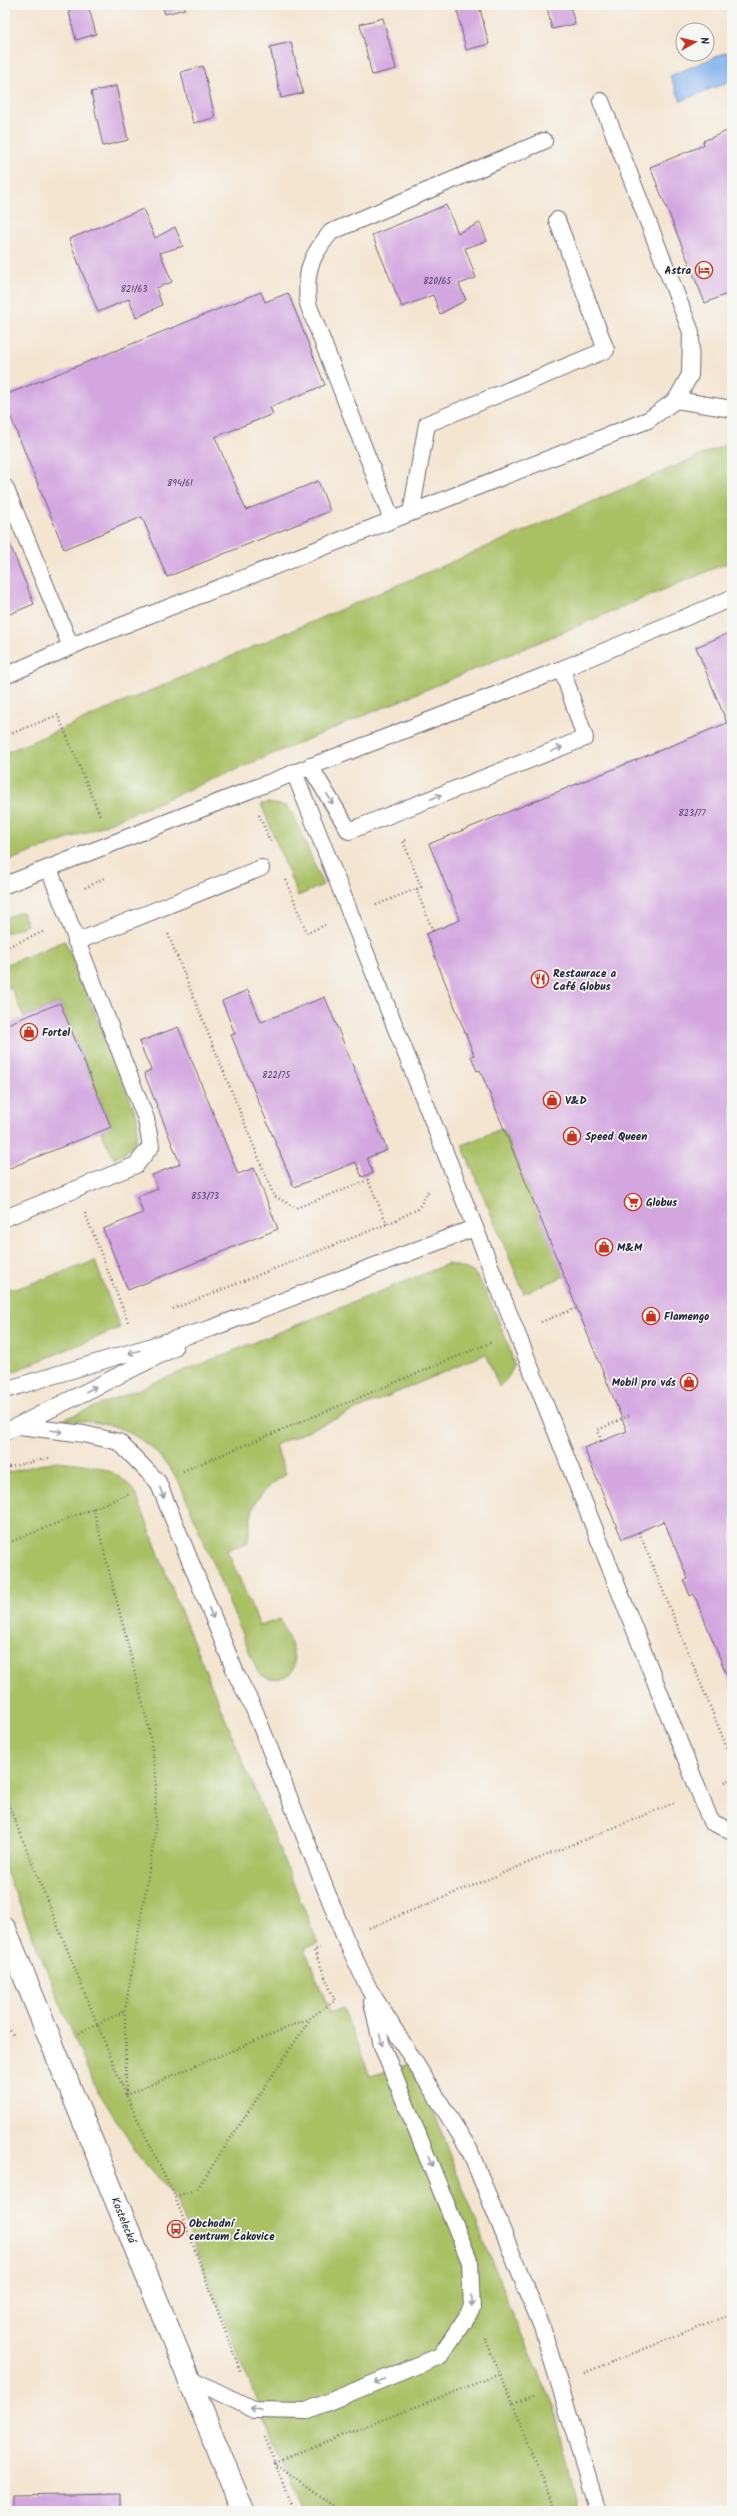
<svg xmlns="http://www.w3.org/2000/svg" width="737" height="2516" font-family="Kalam,sans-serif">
<rect width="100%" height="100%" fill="#f6f6f2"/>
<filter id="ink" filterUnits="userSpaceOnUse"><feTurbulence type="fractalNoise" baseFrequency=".025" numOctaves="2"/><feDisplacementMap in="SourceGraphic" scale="8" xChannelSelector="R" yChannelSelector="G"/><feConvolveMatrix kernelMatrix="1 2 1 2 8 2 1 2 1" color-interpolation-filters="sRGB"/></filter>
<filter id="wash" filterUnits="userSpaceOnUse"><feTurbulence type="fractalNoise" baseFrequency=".012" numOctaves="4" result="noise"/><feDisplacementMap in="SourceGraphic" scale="16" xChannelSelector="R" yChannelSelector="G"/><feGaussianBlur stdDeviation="0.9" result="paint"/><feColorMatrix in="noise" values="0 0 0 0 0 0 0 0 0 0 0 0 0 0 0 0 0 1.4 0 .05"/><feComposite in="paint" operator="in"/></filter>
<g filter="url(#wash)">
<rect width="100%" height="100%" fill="#f4e5d1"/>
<path fill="#a9c064" stroke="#667150" d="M732 442V561L90 831 5 862V753Z
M268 803 286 806 294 816 323 885 298 896 261 804Z
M22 911 27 925 5 934V918Z
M65 941 137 1116C138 1140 136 1148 114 1159L101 1131 111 1126 60 1003 24 1017 11 988 5 987V965Z
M503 1128 565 1276 524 1293 462 1145Z
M95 1261 120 1328 5 1375V1288L15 1289Z
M448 1264C457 1266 466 1268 474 1273 484 1281 510 1347 513 1361 515 1371 506 1380 499 1387L486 1354 275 1445 286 1474C253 1497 252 1502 248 1542L227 1550 260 1626 280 1619C286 1634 308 1673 281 1678 272 1680 266 1678 258 1673L180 1484C164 1456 138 1431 105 1424 91 1421 76 1421 62 1420Z
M56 1461C87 1464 121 1466 137 1497L179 1607 318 1943 305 1949 330 2013 343 2008 370 2076 409 2064 433 2108 448 2151 516 2322 554 2406 578 2511H301L175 2197 140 2158 93 2083 5 1869V1473Z"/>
<path fill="#86b4f0" stroke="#546b96" d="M727 52 732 65V80L681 101 670 76Z"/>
<g id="blocks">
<path fill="#d3a6e0" d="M79 5H88L96 34 76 40 68 8Z
M162 5H184L185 9 165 14Z
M456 5H479L489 44 466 50Z
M538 5H570L575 24 552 29 547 7 538 9Z
M383 18 396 69 372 75 360 24Z
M291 42 303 93 281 98 270 47Z
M203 66 215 118 193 123 181 72Z
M116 86 128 140 103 146 91 92Z
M732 129V292L705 303 650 167 704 145 703 141Z
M446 205 458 233 480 223 487 241 465 248 476 278 459 284 466 300 440 314 433 295 402 307 372 235Z
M143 209 155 238 175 227 183 246 160 253 172 282 156 288 162 305 136 318 129 299 98 312 69 239Z
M261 292 265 302 288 293 325 385 270 407 273 414 215 437 246 510 318 481 330 511 167 577 142 517 64 549 5 403V395Z
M5 532 34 604 5 616Z
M732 632V1688L694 1594 690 1596 684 1581 688 1579 664 1521 622 1539 584 1448 627 1431 480 1070 477 1071 471 1056 474 1055 426 934 460 920 429 844 727 723 696 647Z
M248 990 261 1022 325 997 387 1150 367 1158 373 1173 362 1177 356 1162 294 1187 231 1035 235 1034 222 1001Z
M60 1003 111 1127 5 1170V1025Z
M178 1027 238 1174 254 1168 278 1229 128 1290 103 1229 143 1213 137 1197 158 1189 152 1175 180 1164 144 1073 151 1070 139 1042Z
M121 2493V2511H12V2495Z"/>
</g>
</g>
<g filter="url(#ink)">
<use href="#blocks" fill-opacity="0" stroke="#6c6670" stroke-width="1"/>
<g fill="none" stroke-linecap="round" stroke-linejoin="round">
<defs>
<path id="service" d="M676 400 732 409
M5 487 71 647
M411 513 427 424 606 350 557 220
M392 520 308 304C305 271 310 257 331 232L544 141
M5 676 88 639 648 420 676 400 690 375 691 332 601 101
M310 766 349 831 585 738 562 669
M294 772 711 1822 732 1831
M5 885 562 669 732 598
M76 942 261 868
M5 1218 136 1165 151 1146 146 1119 49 869
M5 1390 212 1328 474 1228
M19 1426 84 1434 119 1442 158 1482 237 1676 254 1709 345 1938 369 1989 469 2149 542 2327 598 2511
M5 1432 174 1348
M189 2378 255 2410 306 2411 440 2356 472 2309 470 2262 382 2046 372 2002"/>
<path id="tertiary" d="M5 1929 243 2511"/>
</defs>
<use href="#service" stroke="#6c6670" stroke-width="18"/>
<use href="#tertiary" stroke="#6c6670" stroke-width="24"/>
<path stroke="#6c6670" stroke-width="2.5" stroke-dasharray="1 3" stroke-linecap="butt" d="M5 736 58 715 101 818
M259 815 271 843
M286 880 307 933 325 925
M85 888 106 877
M416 889 433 931
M376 905 421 887 403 841 406 840
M168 934 274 1196 296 1208 368 1180 387 1224
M5 948 45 931
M85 1213 129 1324
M173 1309 387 1224 418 1209 429 1190
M541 1322 577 1308
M601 1441 598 1430 630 1415
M5 1468 49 1458
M183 1471 492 1342
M93 1508 148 1724 156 1775 155 1835 125 2011 126 2095 310 2018 335 2001 314 1950 320 1948
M639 1532 732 1760
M5 1544 131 1493
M725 1782 732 1779
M5 1796 126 2095 175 2197 241 2373
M369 1928 674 1803
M5 2024 14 2036
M79 2033 125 2011
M175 2197 197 2189 310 2019
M485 2338 513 2404 534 2395
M584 2373 732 2314
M513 2404 556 2511
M265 2437 294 2511
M274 2462 500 2374
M274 2462 340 2511"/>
<use href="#service" stroke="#fff" stroke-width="16"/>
<use href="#tertiary" stroke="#fff" stroke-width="22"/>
</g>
<defs><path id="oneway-shaft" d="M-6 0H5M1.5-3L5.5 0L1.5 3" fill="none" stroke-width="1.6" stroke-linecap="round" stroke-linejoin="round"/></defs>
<g stroke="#9c9ca7">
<use href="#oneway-shaft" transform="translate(557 749) rotate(-21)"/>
<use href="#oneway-shaft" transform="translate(436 797) rotate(-21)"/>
<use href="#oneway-shaft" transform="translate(330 799) rotate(58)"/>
<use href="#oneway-shaft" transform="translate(134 1352) rotate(163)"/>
<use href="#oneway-shaft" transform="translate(91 1389) rotate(-27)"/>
<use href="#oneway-shaft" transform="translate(57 1431) rotate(7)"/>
<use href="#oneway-shaft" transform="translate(162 1493) rotate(68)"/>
<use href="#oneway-shaft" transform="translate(211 1613) rotate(68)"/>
<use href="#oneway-shaft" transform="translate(381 2040) rotate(76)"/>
<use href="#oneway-shaft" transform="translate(430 2161) rotate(68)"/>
<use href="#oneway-shaft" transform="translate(472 2301) rotate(88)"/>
<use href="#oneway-shaft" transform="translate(380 2381) rotate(158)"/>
<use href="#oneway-shaft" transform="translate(256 2409) rotate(-168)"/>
</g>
</g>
<defs>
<symbol id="hotel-ring" viewBox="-11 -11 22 22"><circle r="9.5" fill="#f6f6f2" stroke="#c8321e" stroke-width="1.5"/><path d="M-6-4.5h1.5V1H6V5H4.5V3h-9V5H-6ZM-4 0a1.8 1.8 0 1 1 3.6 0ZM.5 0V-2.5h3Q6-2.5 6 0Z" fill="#c8321e"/></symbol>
<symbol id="restaurant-ring" viewBox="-11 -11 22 22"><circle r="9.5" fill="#f6f6f2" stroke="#c8321e" stroke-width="1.5"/><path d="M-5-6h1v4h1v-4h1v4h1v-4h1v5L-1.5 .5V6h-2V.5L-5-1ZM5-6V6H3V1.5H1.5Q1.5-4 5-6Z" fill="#c8321e"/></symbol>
<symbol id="shop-ring" viewBox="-11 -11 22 22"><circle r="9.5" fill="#f6f6f2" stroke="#c8321e" stroke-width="1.5"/><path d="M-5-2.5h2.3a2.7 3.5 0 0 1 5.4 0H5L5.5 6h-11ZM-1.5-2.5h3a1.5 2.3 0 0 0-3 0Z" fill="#c8321e"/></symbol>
<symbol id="supermarket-ring" viewBox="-11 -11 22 22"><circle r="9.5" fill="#f6f6f2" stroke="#c8321e" stroke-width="1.5"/><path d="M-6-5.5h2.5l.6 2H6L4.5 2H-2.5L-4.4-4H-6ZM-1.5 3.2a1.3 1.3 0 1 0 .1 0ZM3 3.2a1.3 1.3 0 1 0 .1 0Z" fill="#c8321e"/></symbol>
<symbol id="bus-ring" viewBox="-11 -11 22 22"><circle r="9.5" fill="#f6f6f2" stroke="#c8321e" stroke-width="1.5"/><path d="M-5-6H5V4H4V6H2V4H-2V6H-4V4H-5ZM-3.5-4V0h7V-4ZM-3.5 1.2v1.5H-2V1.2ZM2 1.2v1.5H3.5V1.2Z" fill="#c8321e"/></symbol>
</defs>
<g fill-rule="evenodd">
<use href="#hotel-ring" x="694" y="260" width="20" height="20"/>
<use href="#restaurant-ring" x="530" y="969" width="20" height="20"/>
<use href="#shop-ring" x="19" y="1022" width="20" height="20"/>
<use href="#shop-ring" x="542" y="1090" width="20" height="20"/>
<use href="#shop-ring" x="562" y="1126" width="20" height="20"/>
<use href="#supermarket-ring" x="623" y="1192" width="20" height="20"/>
<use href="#shop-ring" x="594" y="1237" width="20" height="20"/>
<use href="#shop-ring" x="641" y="1306" width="20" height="20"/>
<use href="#shop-ring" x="679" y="1372" width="20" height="20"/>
<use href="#bus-ring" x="166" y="2219" width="20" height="20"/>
</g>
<g text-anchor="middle" stroke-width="3.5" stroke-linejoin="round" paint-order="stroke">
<g font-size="9" fill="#4e4364">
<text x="437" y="284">820/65</text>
<text x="134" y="292">821/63</text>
<text x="180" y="486">894/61</text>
<text x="692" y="816">823/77</text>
<text x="276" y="1078">822/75</text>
<text x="205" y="1199">853/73</text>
</g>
<g font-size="11" font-weight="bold" fill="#22223b" stroke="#f6f6f2" text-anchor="start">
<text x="691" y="274" text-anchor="end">Astra</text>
<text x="553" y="977">Restaurace a<tspan x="553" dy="13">Café Globus</tspan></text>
<text x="42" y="1036">Fortel</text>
<text x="565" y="1104">V&amp;D</text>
<text x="585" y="1140">Speed Queen</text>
<text x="646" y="1206">Globus</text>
<text x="617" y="1251">M&amp;M</text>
<text x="664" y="1320">Flamengo</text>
<text x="676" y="1386" text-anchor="end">Mobil pro vás</text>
<text x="189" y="2227">Obchodní<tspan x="189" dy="13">centrum Čakovice</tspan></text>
</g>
<g font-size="11" fill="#22223b" stroke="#f6f6f2">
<text transform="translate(124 2220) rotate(68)" y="4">Kostelecká</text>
</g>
</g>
<rect width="737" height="2516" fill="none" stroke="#f6f6f2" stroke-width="20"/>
<g transform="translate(695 42) rotate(82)"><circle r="19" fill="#f6f6f2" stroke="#a1a1a9"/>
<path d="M0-3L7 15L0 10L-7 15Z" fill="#c8321e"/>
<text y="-6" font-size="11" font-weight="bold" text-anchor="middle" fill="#22223b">N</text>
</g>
</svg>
